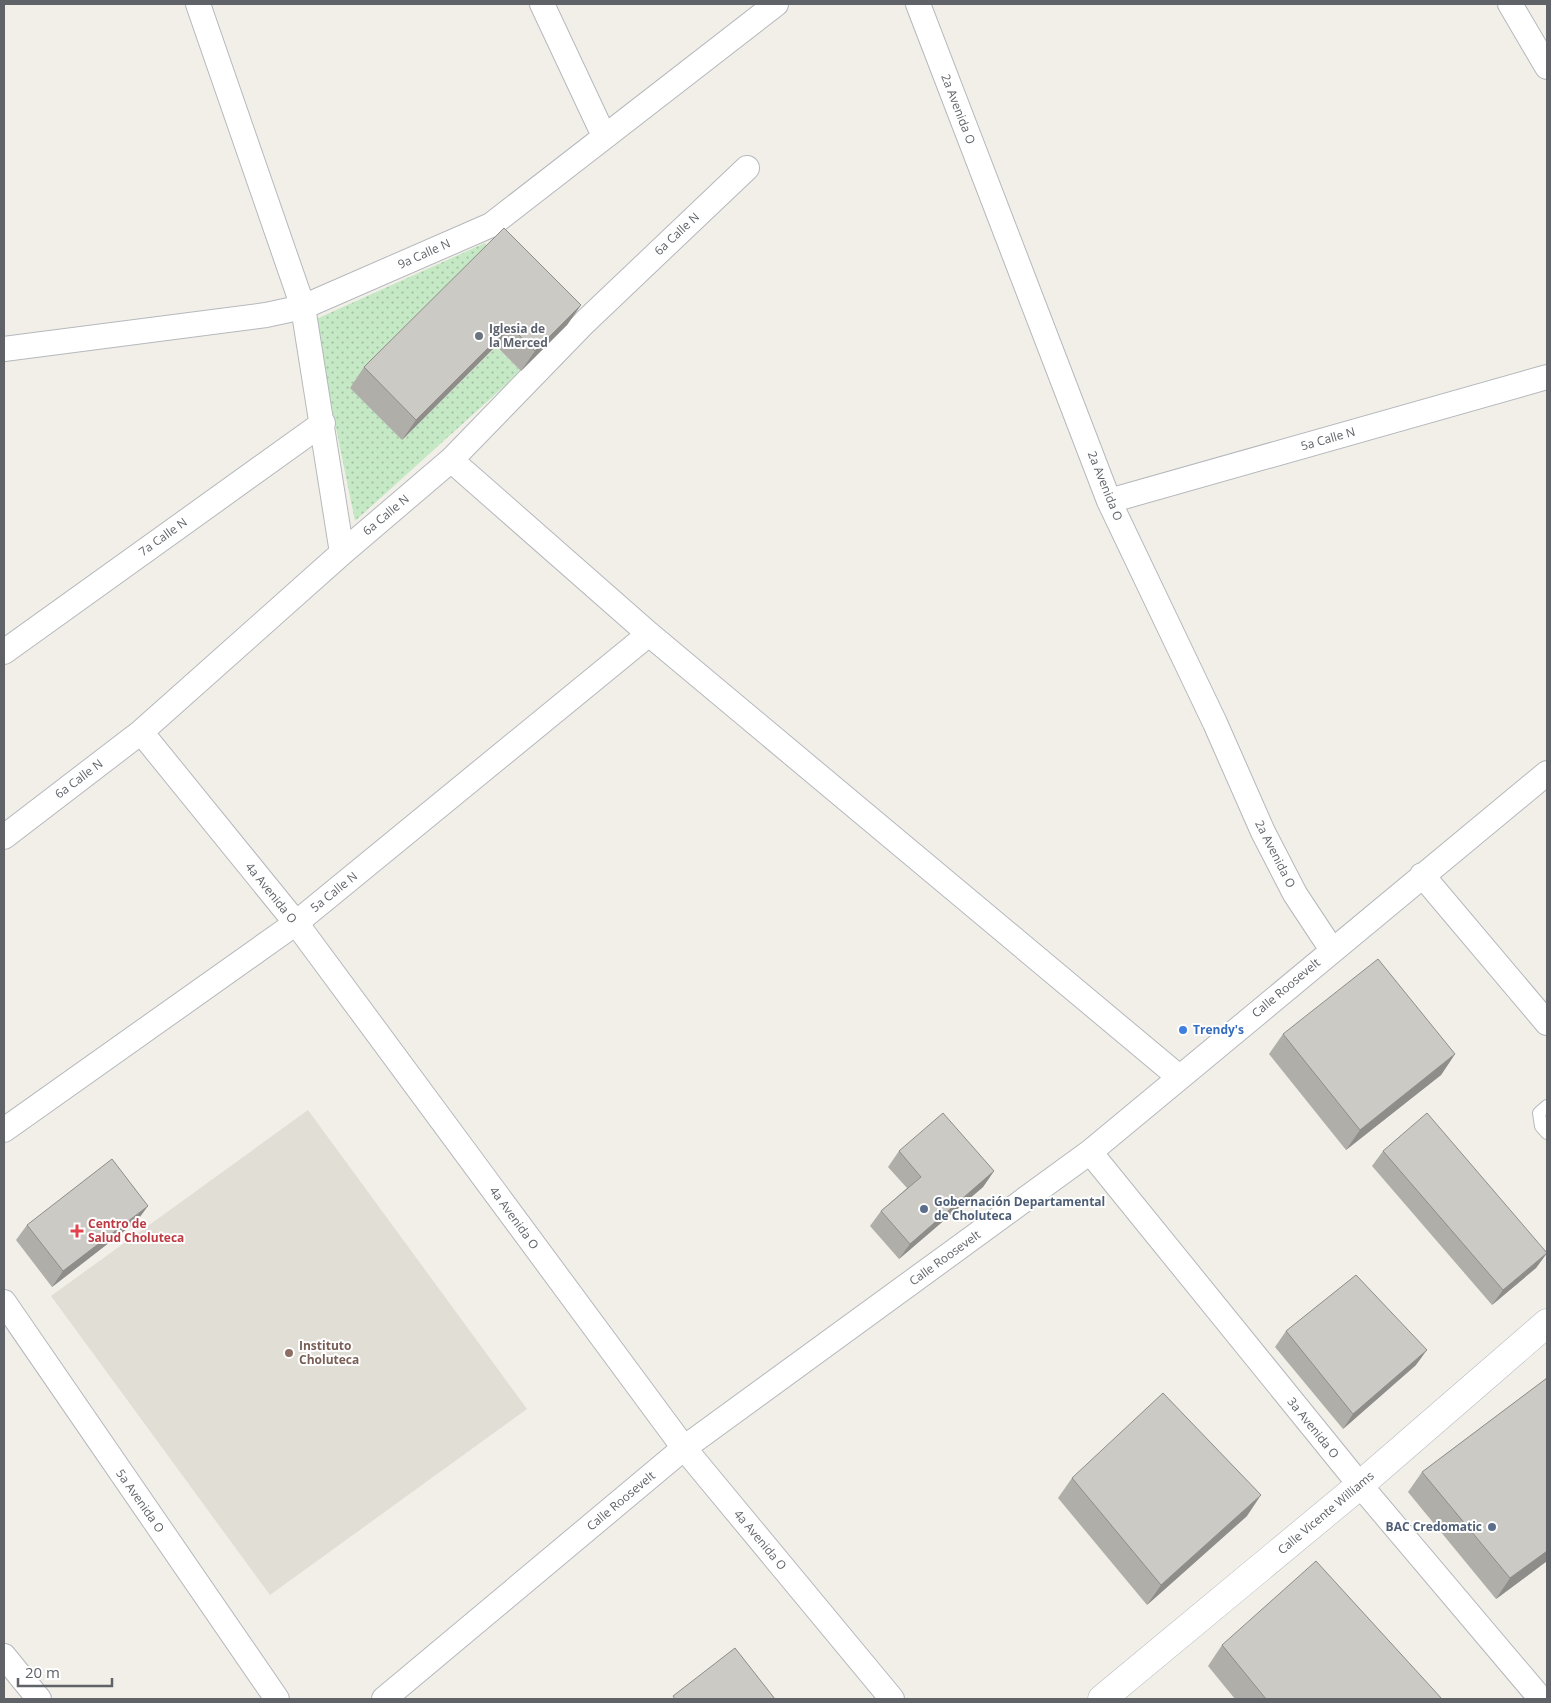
<svg xmlns="http://www.w3.org/2000/svg" width="1551" height="1703" font-family="'Open Sans',sans-serif">
<defs>
<pattern id="grass-dots" width="8" height="8" patternUnits="userSpaceOnUse" patternTransform="scale(1.25)"><rect width="8" height="8" fill="#c5e8c5"/><path d="M2 2h.1M6 6h.1" fill="none" stroke="#a3c0a4" stroke-width="1.8" stroke-linecap="round"/></pattern>
</defs>
<rect width="100%" height="100%" fill="#f1efe8"/>
<path fill="#e1ded6" d="M308 1110 527 1409 270 1595 51 1296Z"/>
<path fill="url(#grass-dots)" d="M485 243 490 249 402 440 496 347 521 371 355 521 314 320Z"/>
<g fill="none" stroke-linecap="round" stroke-linejoin="round">
<defs>
<path id="service" d="M1547 1106 1539 1113 1541 1126 1547 1133"/>
<path id="minor" d="M198 4 303 307 342 553
M542 4 604 136
M918 4 1109 501 1215 723 1263 832 1295 894 1332 950
M1510 4 1547 67
M4 349 266 315 303 307 491 225 776 4
M451 460 649 634 1179 1077
M1109 501 1547 377
M4 652 323 423
M141 732 296 923 684 1448 892 1699
M4 837 141 732 342 553 451 460 585 322 747 168
M1422 875 1547 1023
M4 1130 296 923 649 634
M1090 1152 1360 1485 1541 1699
M4 1302 277 1699
M4 1656 39 1699
M384 1699 684 1448 1090 1152 1547 773"/>
<path id="secondary" d="M1102 1699 1360 1485 1547 1323"/>
</defs>
<use href="#service" stroke="#b5b8bc" stroke-width="14"/>
<use href="#minor" stroke="#b5b8bc" stroke-width="26"/>
<use href="#secondary" stroke="#b6babf" stroke-width="29"/>
<use href="#service" stroke="#fff" stroke-width="12"/>
<use href="#minor" stroke="#fff" stroke-width="24"/>
<use href="#secondary" stroke="#fff" stroke-width="28"/>
</g>
<path fill="#afaea9" d="M581 305 567 325 521 371 496 346 402 440 350 388 364 367Z
M1283 1034 1455 1054 1441 1075 1346 1150 1269 1054Z
M899 1151 994 1171 983 1187 899 1259 870 1226 881 1211 907 1188 888 1167Z
M1383 1151 1547 1253 1536 1268 1492 1305 1372 1166Z
M137 1221 52 1287 16 1240 27 1225Z
M1286 1331 1416 1365 1343 1429 1275 1347Z
M1547 1378V1561L1496 1599 1408 1492 1422 1472Z
M1072 1478 1247 1516 1147 1605 1058 1498Z
M1222 1645 1441 1699H1235L1208 1666Z"/>
<path fill="#8f8d8a" d="M581 305 567 325 521 371 535 351Z
M510 326 496 346 402 440 416 420Z
M1455 1054 1441 1075 1346 1150 1360 1130Z
M994 1171 983 1187 899 1259 910 1244Z
M148 1206 137 1221 52 1287 63 1271Z
M1547 1253 1536 1268 1492 1305 1503 1290Z
M1427 1350 1416 1365 1343 1429 1353 1414Z
M1261 1495 1247 1516 1147 1605 1161 1585Z
M1547 1551V1561L1496 1599 1510 1578Z"/>
<path fill="#cccac5" stroke="#8f8d8a" d="M504 228 581 305 535 351 510 326 416 420 364 367Z
M1378 959 1455 1054 1360 1130 1283 1034Z
M943 1113 994 1171 910 1244 881 1211 921 1177 899 1151Z
M1427 1113 1547 1253 1503 1290 1383 1151Z
M112 1159 148 1206 63 1271 27 1225Z
M1356 1275 1427 1350 1353 1414 1286 1331Z
M1547 1378V1551L1510 1578 1422 1472Z
M1163 1393 1261 1495 1161 1585 1072 1478Z
M1316 1561 1442 1699H1266L1222 1645Z
M735 1648 775 1699H675L673 1696Z"/>
<circle fill="#6b7280" stroke="#fff" stroke-width="2" cx="479" cy="336" r="5"/>
<circle fill="#3f7fe0" stroke="#fff" stroke-width="2" cx="1183" cy="1030" r="5"/>
<g fill="#5c6f8a" stroke="#fff" stroke-width="2">
<circle cx="924" cy="1209" r="5"/>
<circle cx="1492" cy="1527" r="5"/>
</g>
<path fill="#e0444e" stroke="#fff" stroke-width="2" d="M74.5 1223.5h5v5h5v5h-5v5h-5v-5h-5v-5h5z"/>
<circle fill="#8d6e63" stroke="#fff" stroke-width="2" cx="289" cy="1353" r="5"/>
<g text-anchor="middle" stroke-width="4" stroke-linejoin="round" paint-order="stroke">
<g font-size="12" fill="#5f6368" stroke="#fff">
<text transform="translate(958 109) rotate(69)" y="4">2a Avenida O</text>
<text transform="translate(677 234) rotate(-43)" y="4">6a Calle N</text>
<text transform="translate(424 254) rotate(-24)" y="4">9a Calle N</text>
<text transform="translate(1328 439) rotate(-16)" y="4">5a Calle N</text>
<text transform="translate(1105 486) rotate(68)" y="4">2a Avenida O</text>
<text transform="translate(386 515) rotate(-40)" y="4">6a Calle N</text>
<text transform="translate(163 537) rotate(-36)" y="4">7a Calle N</text>
<text transform="translate(79 779) rotate(-37)" y="4">6a Calle N</text>
<text transform="translate(1275 854) rotate(63)" y="4">2a Avenida O</text>
<text transform="translate(334 892) rotate(-39)" y="4">5a Calle N</text>
<text transform="translate(271 893) rotate(51)" y="4">4a Avenida O</text>
<text transform="translate(1286 988) rotate(-40)" y="4">Calle Roosevelt</text>
<text transform="translate(514 1218) rotate(54)" y="4">4a Avenida O</text>
<text transform="translate(945 1258) rotate(-36)" y="4">Calle Roosevelt</text>
<text transform="translate(1313 1428) rotate(51)" y="4">3a Avenida O</text>
<text transform="translate(140 1501) rotate(55)" y="4">5a Avenida O</text>
<text transform="translate(621 1501) rotate(-40)" y="4">Calle Roosevelt</text>
<text transform="translate(1326 1513) rotate(-40)" y="4">Calle Vicente Williams</text>
<text transform="translate(760 1540) rotate(50)" y="4">4a Avenida O</text>
</g>
<g font-size="12" font-weight="bold" fill="#5b616d" stroke="#fff" text-anchor="start">
<text x="489" y="333">Iglesia de<tspan x="489" dy="14">la Merced</tspan></text>
</g>
<g font-size="12" font-weight="bold" fill="#366cbe" stroke="#fff" text-anchor="start">
<text x="1193" y="1034">Trendy's</text>
</g>
<g font-size="12" font-weight="bold" fill="#4e5e75" stroke="#fff" text-anchor="start">
<text x="934" y="1206">Gobernación Departamental<tspan x="934" dy="14">de Choluteca</tspan></text>
<text x="1482" y="1531" text-anchor="end">BAC Credomatic</text>
</g>
<g font-size="12" font-weight="bold" fill="#be3a42" stroke="#fff" text-anchor="start">
<text x="88" y="1228">Centro de<tspan x="88" dy="14">Salud Choluteca</tspan></text>
</g>
<g font-size="12" font-weight="bold" fill="#785e54" stroke="#fff" text-anchor="start">
<text x="299" y="1350">Instituto<tspan x="299" dy="14">Choluteca</tspan></text>
</g>
</g>
<rect width="1551" height="1703" fill="none" stroke="#5f6368" stroke-width="10"/>
<path d="M18 1678v8h94v-8" fill="none" stroke="#5f6368" stroke-width="2.5"/>
<text x="25" y="1678" font-size="15" fill="#5f6368" stroke="#ffffff" stroke-width="4" paint-order="stroke">20 m</text>
</svg>
